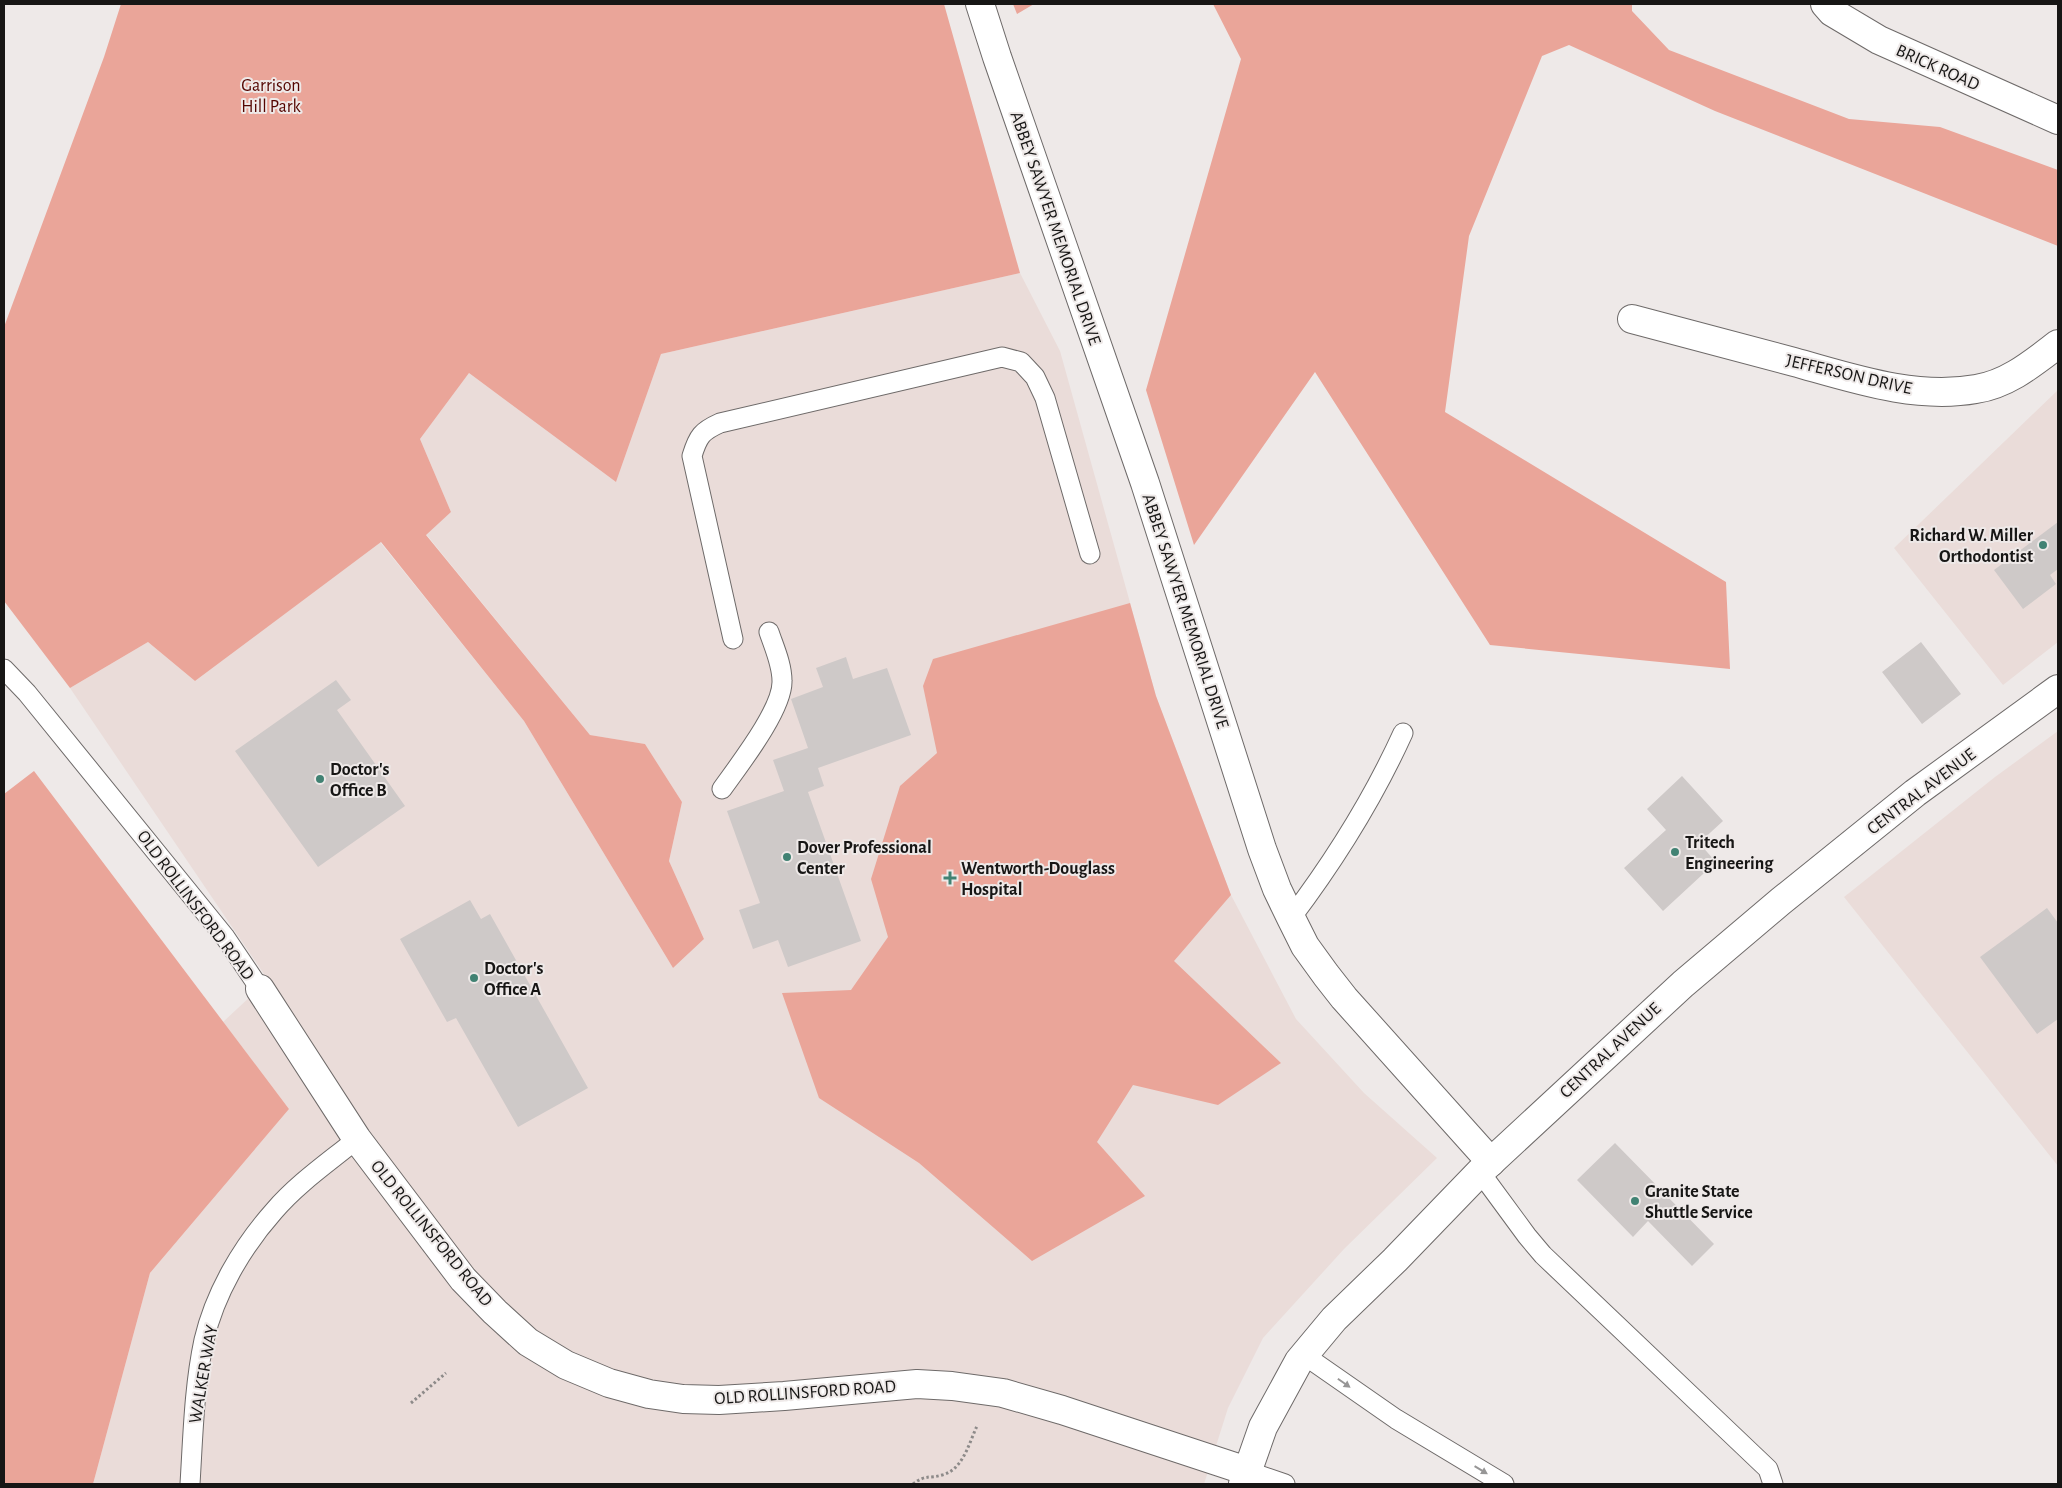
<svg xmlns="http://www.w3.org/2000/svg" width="2062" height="1488" font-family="'Alegreya Sans',sans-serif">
<rect width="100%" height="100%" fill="#eee9e8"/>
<path fill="#eadcd9" d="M1020 273 1060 351 1156 696 1231 895 1296 1019 1364 1093 1437 1158 1344 1249 1263 1338 1228 1408 1204 1484H93L150 1273 289 1109 223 1022 268 980 70 688 148 642 195 681 380 542 524 721 673 968 704 939 669 861 682 802 645 744 590 735 426 534 451 512 420 439 469 373 616 482 661 354Z
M2058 390V642L2003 685 1894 548Z
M2058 731V1166L1844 897 1995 777Z"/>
<path fill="#eaa599" d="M121 4H944L1020 273 661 354 616 482 469 373 420 439 451 512 426 535 590 735 645 744 682 802 669 861 704 939 673 968 524 721 381 542 195 681 148 642 70 688 4 601V327L104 57Z
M1013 4H1034L1017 14Z
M1213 4H1632V11L1669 50 1849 119 1940 127 2058 170V246L1715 111 1569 45 1542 56 1469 236 1445 412 1726 582 1730 669 1490 645 1315 372 1194 545 1146 390 1241 59Z
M1130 603 1156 696 1231 895 1174 961 1281 1063 1218 1105 1133 1085 1097 1142 1145 1196 1032 1261 919 1163 819 1098 782 993 851 990 888 937 871 879 900 786 937 753 923 686 933 659Z
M34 771 289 1109 150 1273 93 1484H4V794Z"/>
<path fill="#cec9c8" d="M2058 522V569L2050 575 2056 584 2023 609 1994 570Z
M1921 642 1961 694 1922 724 1882 672Z
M846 657 853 679 887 668 911 735 818 768 824 786 808 792 861 941 788 967 778 940 753 949 739 910 760 903 727 811 784 791 773 760 808 748 791 699 823 687 816 668Z
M336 680 351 700 337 710 405 806 318 867 235 751Z
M1682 776 1723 821 1699 843 1716 862 1663 911 1624 868 1666 830 1647 809Z
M470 900 481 919 490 914 588 1088 518 1127 456 1018 447 1022 400 939Z
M2047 908 2058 923V1019L2037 1034 1980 957Z
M1615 1143 1714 1244 1692 1266 1648 1221 1633 1237 1577 1180Z"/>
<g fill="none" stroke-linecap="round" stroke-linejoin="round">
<defs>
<path id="lane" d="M733 639 692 456C698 436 702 431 720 423L1002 357 1021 362 1035 377 1045 398 1090 554
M4 669 27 693 225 937 260 989
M722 789C739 765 783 709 782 681 782 664 774 647 769 632
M1291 918C1334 861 1373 799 1403 733
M1480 1172 1527 1236 1543 1255 1768 1469 1773 1484
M1304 1355 1396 1419 1504 1484
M1247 1471 1285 1484
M190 1484C193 1436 194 1387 204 1340 215 1293 242 1247 274 1211 298 1183 329 1162 357 1139"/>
<path id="street" d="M980 4 997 57 1145 483 1262 849 1277 889 1291 918 1305 946 1326 975 1344 998 1491 1162
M1825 4 1832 12 1879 40 2058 120
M1632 319C1686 333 1740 348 1794 362 1852 378 1915 400 1976 389 2008 384 2033 363 2058 344
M260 989 357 1139 463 1279 495 1312 528 1342 566 1365 609 1383 649 1394 683 1399 719 1400 784 1396 917 1384 952 1386 1003 1393 1062 1410 1247 1471"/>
<path id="primary" d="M1243 1484 1263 1427 1299 1361 1334 1319 1395 1260 1480 1172 1683 984 1781 901 1915 793 2058 689"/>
</defs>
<use href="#lane" stroke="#6e6a69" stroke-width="21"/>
<use href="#street" stroke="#6e6a69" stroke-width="30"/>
<use href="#primary" stroke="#6e6a69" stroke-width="30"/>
<path stroke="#8d8a89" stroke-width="3" stroke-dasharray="2.5 2.5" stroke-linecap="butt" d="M411 1403 446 1373
M913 1484C926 1474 929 1479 942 1475 963 1470 969 1443 977 1426"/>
<use href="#lane" stroke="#fff" stroke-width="19"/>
<use href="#street" stroke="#fff" stroke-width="28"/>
<use href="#primary" stroke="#fff" stroke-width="28"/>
</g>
<defs><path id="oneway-solid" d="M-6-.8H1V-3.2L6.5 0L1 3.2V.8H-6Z" transform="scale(1.25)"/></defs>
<g fill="#979696">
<use href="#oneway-solid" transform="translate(1344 1383) rotate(35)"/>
<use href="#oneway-solid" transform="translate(1481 1470) rotate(31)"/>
</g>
<g fill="#418273" stroke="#eee9e8" stroke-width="2">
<circle cx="2043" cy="545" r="5"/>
<circle cx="320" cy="779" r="5"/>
<circle cx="1675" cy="852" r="5"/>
<circle cx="787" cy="857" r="5"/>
<path d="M947.5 870.5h5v5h5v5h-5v5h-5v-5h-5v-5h5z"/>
<circle cx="474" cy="978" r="5"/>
<circle cx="1635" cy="1201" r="5"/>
</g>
<g text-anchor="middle" stroke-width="4" stroke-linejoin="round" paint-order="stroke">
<g font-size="18" fill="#171615" stroke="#eee9e8">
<text transform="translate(1938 67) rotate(24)" y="6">BRICK ROAD</text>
<text transform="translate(1056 228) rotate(71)" y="6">ABBEY SAWYER MEMORIAL DRIVE</text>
<text transform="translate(1849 374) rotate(13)" y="6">JEFFERSON DRIVE</text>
<text transform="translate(1186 611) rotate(72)" y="6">ABBEY SAWYER MEMORIAL DRIVE</text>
<text transform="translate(1921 791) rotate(-37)" y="6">CENTRAL AVENUE</text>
<text transform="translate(196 905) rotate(53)" y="6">OLD ROLLINSFORD ROAD</text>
<text transform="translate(1610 1050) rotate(-43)" y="6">CENTRAL AVENUE</text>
<text transform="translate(432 1233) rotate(51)" y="6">OLD ROLLINSFORD ROAD</text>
<text transform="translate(203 1374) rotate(-80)" y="6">WALKER WAY</text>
<text transform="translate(805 1392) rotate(-4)" y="6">OLD ROLLINSFORD ROAD</text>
</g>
<g font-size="18" fill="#540501" stroke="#eee9e8">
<text x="271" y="91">Garrison<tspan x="271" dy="21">Hill Park</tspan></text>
</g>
<g font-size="18" font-weight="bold" fill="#171615" stroke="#eee9e8" text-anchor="start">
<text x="2033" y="541" text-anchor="end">Richard W. Miller<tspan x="2033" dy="21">Orthodontist</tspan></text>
<text x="330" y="775">Doctor's<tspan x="330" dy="21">Office B</tspan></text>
<text x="1685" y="848">Tritech<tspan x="1685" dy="21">Engineering</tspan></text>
<text x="797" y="853">Dover Professional<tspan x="797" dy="21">Center</tspan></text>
<text x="961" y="874">Wentworth-Douglass<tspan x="961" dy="21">Hospital</tspan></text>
<text x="484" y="974">Doctor's<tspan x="484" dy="21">Office A</tspan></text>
<text x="1645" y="1197">Granite State<tspan x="1645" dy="21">Shuttle Service</tspan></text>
</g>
</g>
<rect width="2062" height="1488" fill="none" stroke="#171615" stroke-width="10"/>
</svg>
